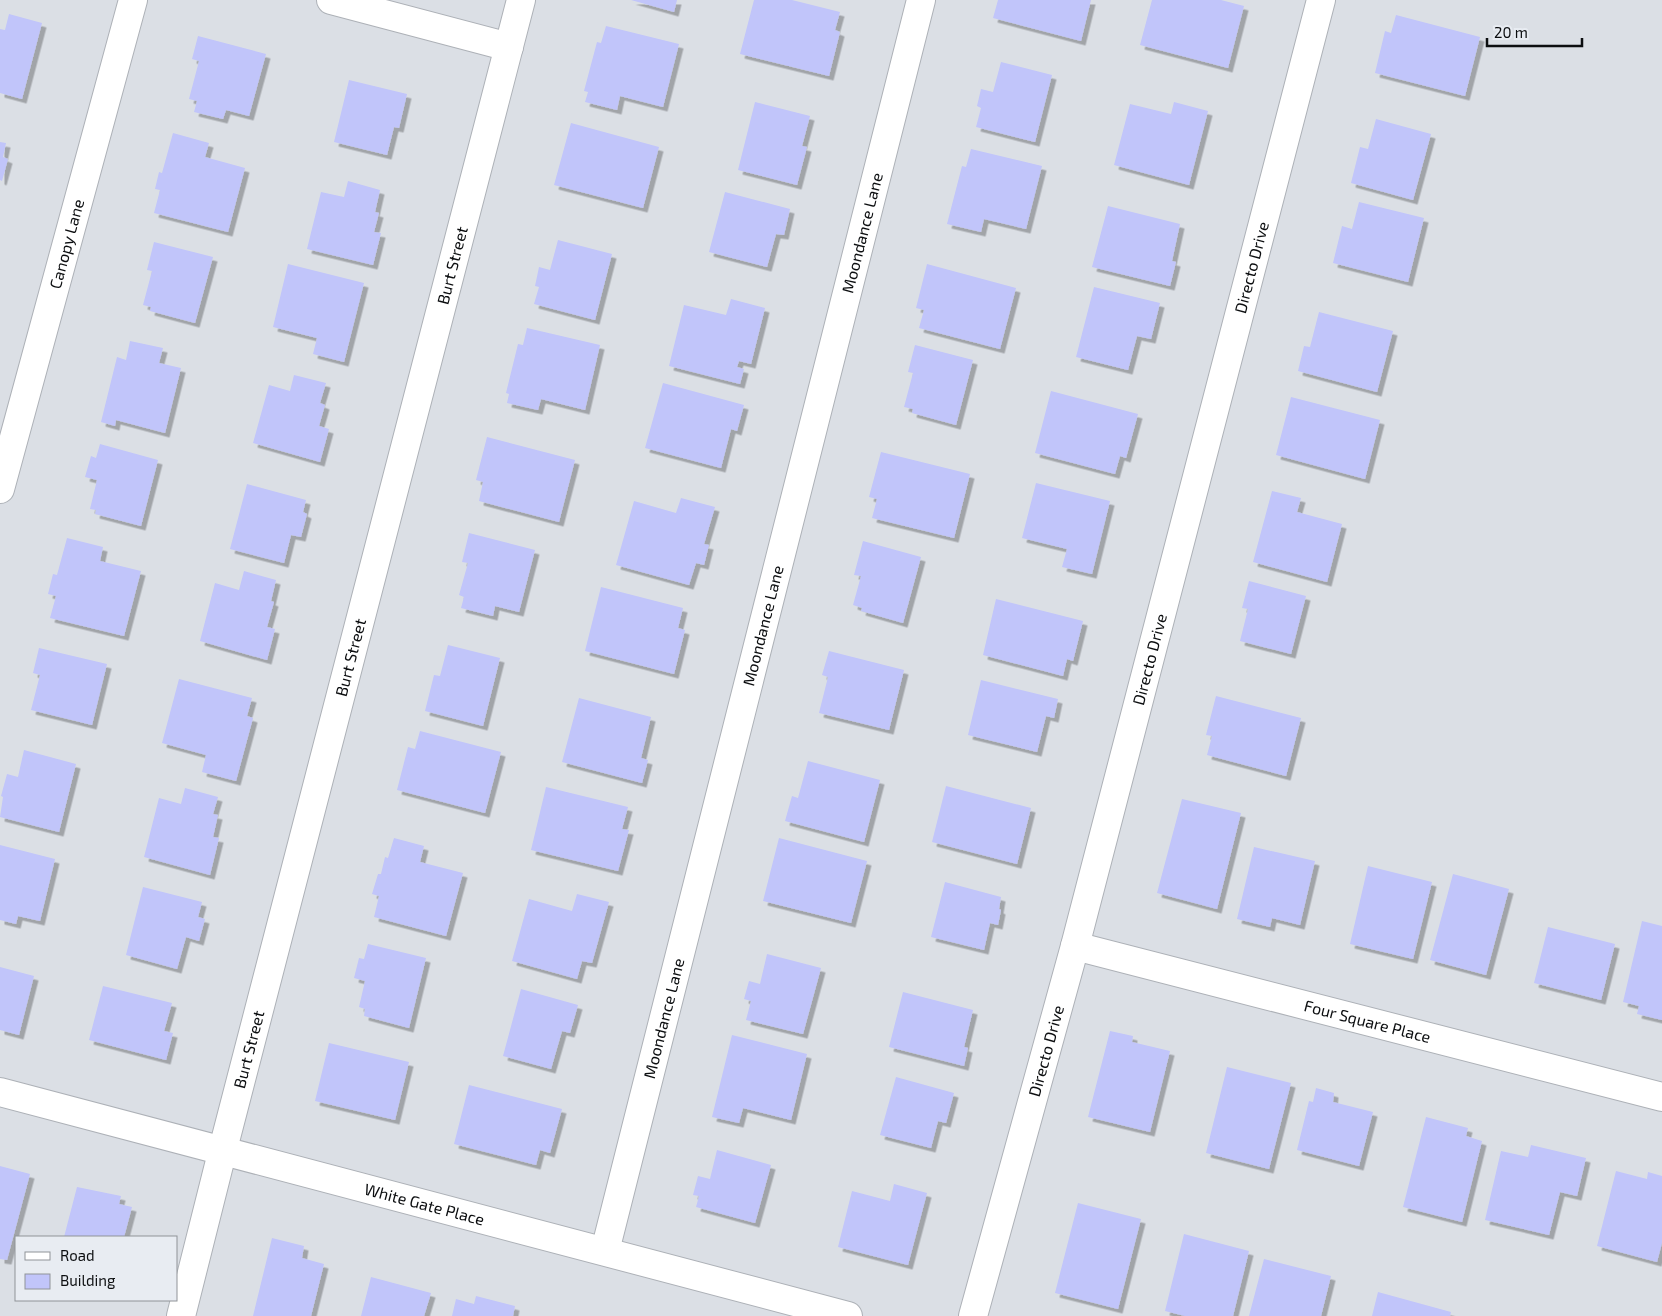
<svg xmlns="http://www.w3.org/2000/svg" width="1662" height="1316" font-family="'Exo 2',sans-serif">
<defs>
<filter id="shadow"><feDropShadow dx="4.5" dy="4.5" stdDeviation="0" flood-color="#0004"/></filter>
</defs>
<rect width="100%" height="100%" fill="#dbdfe5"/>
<path fill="#c1c5fa" filter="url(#shadow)" d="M631 0H677L674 12Z
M754 0H792L840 12 835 30 840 32 829 76 740 54Z
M998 0H1091L1081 41 993 18Z
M1152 0H1221L1244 6 1228 68 1140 45Z
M9 14 42 23 22 99 0 93V29L5 30Z
M1396 15 1480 37 1465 96 1375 73 1385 31 1391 33Z
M606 26 679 44 663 107 620 96 617 110 585 102 588 92 584 91 597 42 601 43Z
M198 36 266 54 249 116 226 110 223 119 194 112 197 101 189 99 199 61 192 59Z
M1001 62 1052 75 1035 142 976 127 981 108 977 106 981 89 993 92Z
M349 80 407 94 399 128 394 127 387 155 334 142Z
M755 102 810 116 802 146 807 147 797 185 738 170Z
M1174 102 1208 111 1189 185 1114 165 1130 104 1171 114Z
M1376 119 1431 134 1413 200 1351 183 1360 147 1368 149Z
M571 123 659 147 643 208 554 185Z
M173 133 209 143 205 157 245 168 228 232 154 213 160 190 155 189 159 172 162 173Z
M0 142 6 143 3 157 8 159 2 181 0 180Z
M971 149 1042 166 1026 229 984 219 981 232 947 224 962 166 966 167Z
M348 181 380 190 375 212 379 213 374 232 381 233 373 265 307 249 321 192 344 197Z
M725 192 790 209 784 235 776 234 767 267 709 252Z
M1359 202 1424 218 1408 282 1333 263 1342 226 1352 229Z
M1108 206 1180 224 1172 261 1176 262 1170 286 1092 267Z
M558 240 612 254 595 320 534 304 539 287 535 286 539 267 550 270Z
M154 242 213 257 195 323 150 311 151 307 143 305 152 271 147 270Z
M288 264 364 283 344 362 313 354 317 338 273 327Z
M927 264 1016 288 1000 349 919 328 924 310 916 308Z
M1094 287 1160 303 1151 339 1137 336 1128 370 1076 357Z
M731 299 765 308 751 364 739 361 737 367 744 369 740 384 669 366 684 305 726 315Z
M1319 312 1393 331 1377 392 1298 371 1304 346 1310 347Z
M527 328 600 345 585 410 541 399 538 410 507 403 509 394 506 393 518 344 523 345Z
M130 341 163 348 159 363 181 368 165 433 116 420 115 426 101 422 117 357 126 360Z
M915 345 973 360 956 425 912 413 913 409 904 407 913 373 908 372Z
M294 375 326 383 320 403 325 405 319 426 329 429 320 462 253 443 269 385 290 391Z
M663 383 744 405 737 431 731 429 721 468 645 448Z
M1051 391 1138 414 1126 458 1120 456 1115 474 1035 453Z
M1291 397 1380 420 1365 479 1276 455Z
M487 437 575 460 559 522 479 501 483 482 476 480Z
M100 444 158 460 141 526 95 514 96 510 90 509 97 480 85 477 91 456 96 458Z
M881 452 970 474 954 538 872 518 877 499 869 497Z
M1036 483 1110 501 1092 574 1062 567 1067 549 1022 538Z
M247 484 306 500 303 512 307 514 301 537 291 535 284 563 230 549Z
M1272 491 1301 498 1297 512 1342 524 1327 582 1253 562Z
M681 498 715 507 704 544 709 545 704 565 696 563 689 585 616 565 634 501 676 513Z
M469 533 535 550 519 612 495 606 493 616 461 608 464 597 459 595 468 563 462 562Z
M67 538 103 547 100 561 141 571 124 636 50 618 56 596 48 594 53 574 57 575Z
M863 541 921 557 903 623 861 611 862 608 853 605 861 576 854 575Z
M244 571 276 580 271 601 274 602 267 627 275 629 267 660 200 641 215 583 239 590Z
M1249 581 1306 596 1291 654 1240 641 1248 609 1242 608Z
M601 587 683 608 678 628 685 630 674 674 585 651Z
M996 599 1083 621 1073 661 1067 659 1063 676 983 655Z
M448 645 500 658 483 726 425 711 434 675 440 676Z
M39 648 107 664 92 725 31 710 40 675 33 673Z
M829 651 904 670 889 730 819 713 828 677 822 675Z
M179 679 252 698 247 716 253 718 236 781 202 772 206 755 162 743Z
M981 680 1058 699 1054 718 1046 716 1037 752 968 735Z
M1216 696 1301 718 1286 776 1207 755 1212 736 1206 735Z
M579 698 651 717 641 758 648 760 642 783 562 762Z
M420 731 501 752 485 813 397 790 408 747 415 749Z
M24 750 76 764 59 832 0 817 3 797 1 796 7 774 18 777Z
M808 761 880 780 864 842 785 821 792 796 798 798Z
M946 786 1031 808 1017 864 932 842Z
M546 787 628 807 622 829 629 830 618 871 531 850Z
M185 788 218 797 213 814 218 815 213 837 219 838 210 875 144 857 159 798 181 804Z
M1182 799 1241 813 1217 909 1157 893Z
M394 838 424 846 420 862 463 873 446 936 374 917 379 896 372 894 378 874H381L385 857 388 858Z
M779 838 867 861 851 923 763 901Z
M0 845 55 859 40 921 18 916 16 924 0 920Z
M1254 847 1315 861 1300 925 1272 918 1270 927 1237 919Z
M1368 866 1432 882 1413 959 1350 944Z
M1453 874 1509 889 1486 975 1430 960Z
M945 882 1001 897 999 909 1001 910 998 925 990 923 984 950 931 937Z
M143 887 202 902 198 917 205 919 199 941 186 937 177 969 126 955Z
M577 894 609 902 592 963 582 961 577 979 512 961 529 899 572 911Z
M1642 921 1662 926V1020L1637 1014 1639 1006 1623 1002Z
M1548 927 1615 944 1601 1000 1534 983Z
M368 944 426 958 409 1028 364 1016 365 1009 359 1007 365 981 354 978 359 958 364 959Z
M767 954 821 968 803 1034 746 1020 751 1001 744 999 749 981 760 984Z
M0 967 34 976 19 1035 0 1030Z
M103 986 172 1003 164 1031 173 1033 166 1060 89 1040Z
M521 989 578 1005 570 1033 562 1031 551 1069 503 1056Z
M903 992 973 1010 964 1047 968 1048 964 1066 889 1047Z
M1110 1031 1133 1036 1132 1042 1170 1051 1150 1132 1088 1117Z
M732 1035 807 1054 791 1120 743 1108 739 1123 712 1117Z
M329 1043 409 1062 395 1120 315 1101Z
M1227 1067 1291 1083 1269 1169 1206 1153Z
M896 1077 954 1093 946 1123 938 1121 931 1148 880 1135Z
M469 1085 562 1109 550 1153 540 1150 536 1165 454 1144Z
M1316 1088 1334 1093 1333 1102 1373 1112 1359 1166 1297 1150 1309 1101 1313 1102Z
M1426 1117 1468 1128 1466 1136 1482 1141 1462 1222 1403 1207Z
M1531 1145 1586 1158 1577 1196 1560 1192 1549 1235 1485 1220 1501 1151 1528 1157Z
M717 1150 771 1165 755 1223 696 1207 699 1196 693 1195 698 1176 710 1179Z
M0 1166 30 1174 7 1260 0 1259Z
M1616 1171 1647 1179 1648 1172 1662 1176V1243L1657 1262 1597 1246Z
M894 1184 927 1193 908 1265 838 1247 852 1191 890 1201Z
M77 1187 121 1196 119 1204 132 1207 124 1237H64Z
M1078 1203 1141 1219 1118 1309 1055 1293Z
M1184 1234 1249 1251 1233 1316H1185L1165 1311Z
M272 1238 304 1246 302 1258 324 1264 311 1316H253Z
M1264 1259 1331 1276 1321 1316H1249Z
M371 1277 431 1293 424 1316H361Z
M1378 1292 1451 1312 1450 1316H1372Z
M476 1296 515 1306 513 1316H452L456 1299 474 1304Z"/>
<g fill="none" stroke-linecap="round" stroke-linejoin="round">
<defs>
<g id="minor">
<path d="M331 0 509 47"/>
<path id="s1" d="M0 489 133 0"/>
<path id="s2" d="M1075 946 1662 1097"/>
<path id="s3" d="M0 1092 848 1316"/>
<path id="s4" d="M605 1251 921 0"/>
<path id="s5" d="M181 1316 223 1149 521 0"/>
<path id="s6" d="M973 1316 1075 946 1321 0"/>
</g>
</defs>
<use href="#minor" stroke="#adb1b7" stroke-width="30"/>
<use href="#minor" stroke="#fff" stroke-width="28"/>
</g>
<g text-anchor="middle" stroke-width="4.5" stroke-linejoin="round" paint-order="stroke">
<g font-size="16" fill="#0c0e10" stroke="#e8ecf2">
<text dy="6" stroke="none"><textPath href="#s4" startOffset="1050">Moondance Lane</textPath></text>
<text dy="6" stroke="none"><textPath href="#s1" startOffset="254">Canopy Lane</textPath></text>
<text dy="6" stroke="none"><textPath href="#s5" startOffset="1085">Burt Street</textPath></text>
<text dy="6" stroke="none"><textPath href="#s6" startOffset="1085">Directo Drive</textPath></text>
<text dy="6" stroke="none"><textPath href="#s4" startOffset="645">Moondance Lane</textPath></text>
<text dy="6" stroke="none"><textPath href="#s5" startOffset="680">Burt Street</textPath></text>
<text dy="6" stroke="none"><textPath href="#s6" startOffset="680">Directo Drive</textPath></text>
<text dy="6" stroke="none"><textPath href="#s4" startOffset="240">Moondance Lane</textPath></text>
<text dy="6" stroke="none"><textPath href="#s2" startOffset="302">Four Square Place</textPath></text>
<text dy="6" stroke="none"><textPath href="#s5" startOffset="275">Burt Street</textPath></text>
<text dy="6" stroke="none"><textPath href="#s6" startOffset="275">Directo Drive</textPath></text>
<text dy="6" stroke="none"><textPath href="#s3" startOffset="439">White Gate Place</textPath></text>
</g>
</g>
<rect x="15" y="1236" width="162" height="65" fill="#e8ecf2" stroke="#909398"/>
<rect x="25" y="1252" width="25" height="8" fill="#ffffff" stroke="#909398"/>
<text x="60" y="1261" font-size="15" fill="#0c0e10">Road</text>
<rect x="25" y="1274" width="25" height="15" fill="#c1c5fa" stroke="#909398"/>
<text x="60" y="1286" font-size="15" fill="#0c0e10">Building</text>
<path d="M1487 38v8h95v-8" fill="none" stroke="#0c0e10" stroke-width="2.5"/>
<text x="1494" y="38" font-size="15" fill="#0c0e10" stroke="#e8ecf2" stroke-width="4" paint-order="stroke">20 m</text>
</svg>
